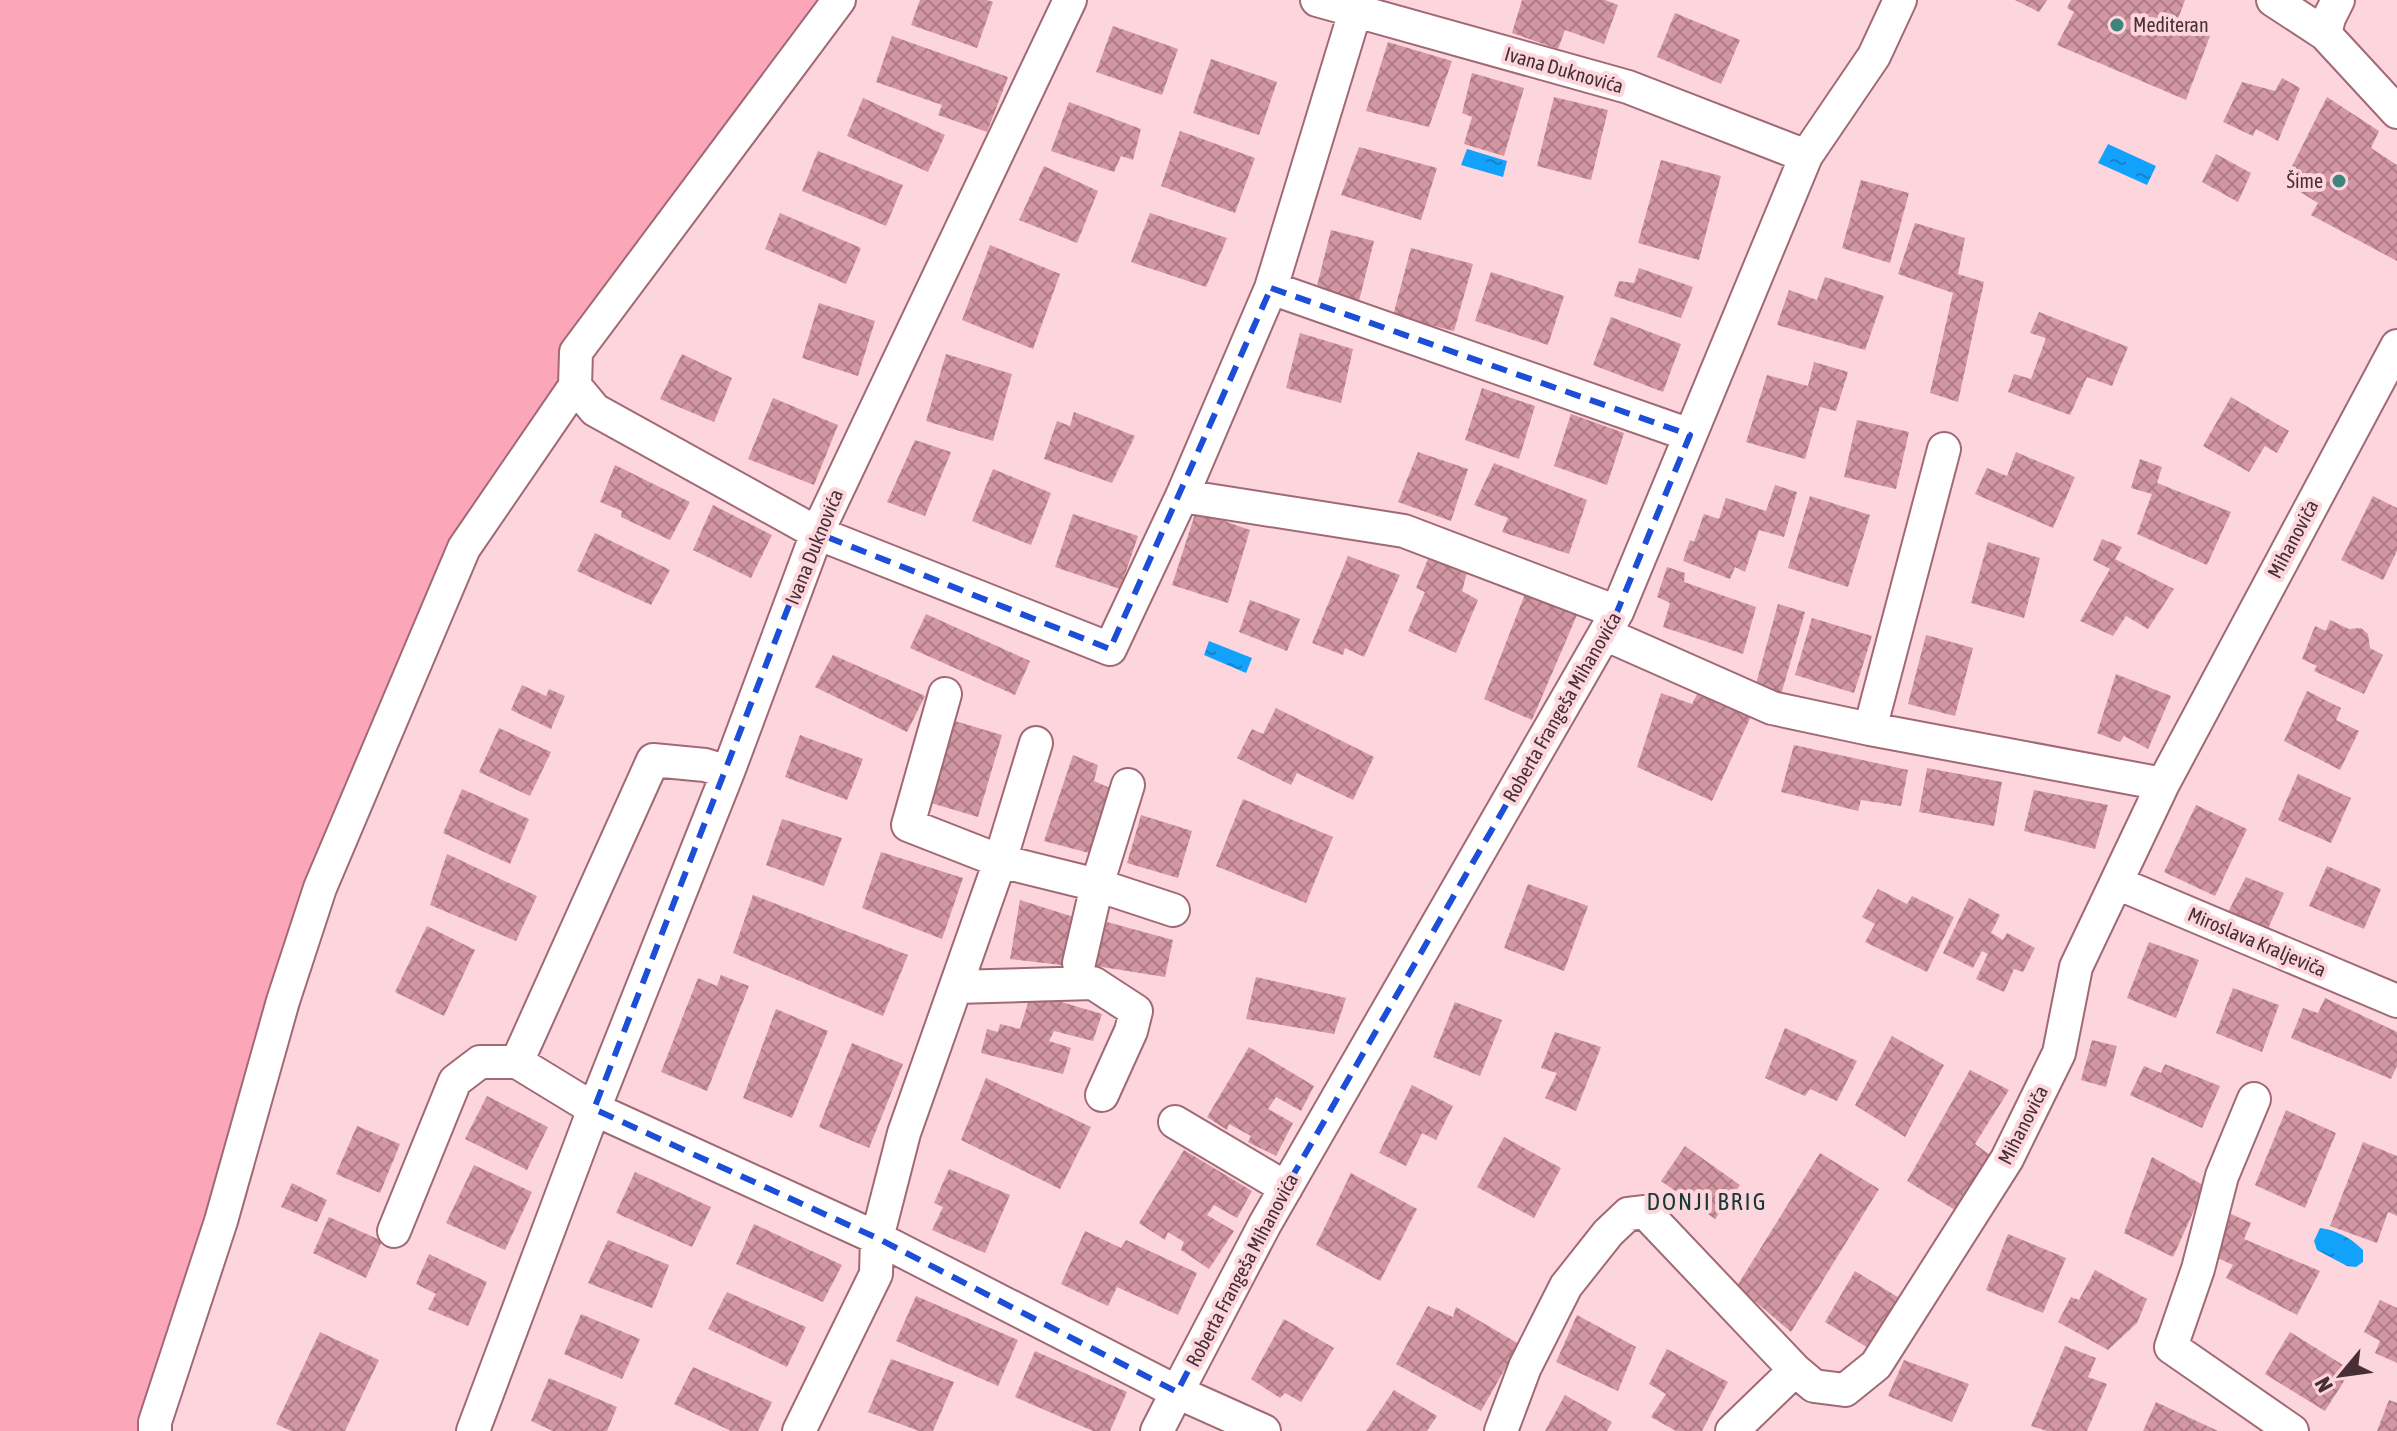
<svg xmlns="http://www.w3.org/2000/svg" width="2397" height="1431" font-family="'Asap Condensed',sans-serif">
<defs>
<pattern id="water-ripples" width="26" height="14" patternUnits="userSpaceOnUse" patternTransform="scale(2)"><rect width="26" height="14" fill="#12a2fc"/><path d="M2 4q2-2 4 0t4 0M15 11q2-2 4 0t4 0" fill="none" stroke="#1384cd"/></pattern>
<pattern id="building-cross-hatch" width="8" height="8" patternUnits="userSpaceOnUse" patternTransform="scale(2)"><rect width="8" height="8" fill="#d397a3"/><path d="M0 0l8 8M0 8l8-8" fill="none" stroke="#ad7c86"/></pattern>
</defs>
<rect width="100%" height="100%" fill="#fdd6dd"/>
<path fill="#fba7b9" d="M0 0H839L642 263 464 548 390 721 155 1431H0Z"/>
<path fill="url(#water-ripples)" d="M2108 144 2156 166 2147 185 2098 163Z
M1467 149 1507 161 1503 177 1461 165Z
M1209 641 1252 658 1246 673 1204 655Z
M2320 1228C2336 1230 2351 1238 2363 1250V1262L2356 1267 2347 1266 2317 1250 2314 1241Z"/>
<path fill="url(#building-cross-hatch)" d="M920 0H987L993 2 977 48 911 25Z
M1522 0H1605L1618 5 1604 44 1565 30 1558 49 1512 33Z
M2015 0H2047L2039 12Z
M2071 0H2185L2178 19 2210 36 2186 100 2057 45 2074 12 2067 8Z
M1675 13 1740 40 1721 84 1657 57Z
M1113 26 1178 49 1162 95 1096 72Z
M892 36 1008 77 987 132 938 115 942 105 876 82Z
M1388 42 1452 61 1429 127 1366 111Z
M1211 59 1277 82 1259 135 1193 113Z
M1472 73 1524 88 1504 156 1464 144 1472 117 1462 113Z
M2282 78 2300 88 2278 141 2256 129 2253 136 2223 122 2242 82 2275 91Z
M1554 97 1608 110 1591 180 1537 166Z
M2327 97 2379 131 2371 148 2397 165V261L2311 215 2318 203 2284 182Z
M863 98 945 135 928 172 847 136Z
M1069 102 1141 129 1133 160 1121 156 1114 172 1051 151Z
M1180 131 1255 158 1235 213 1161 186Z
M1359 147 1437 168 1421 220 1341 195Z
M818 151 903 185 886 226 802 191Z
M2216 154 2251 173 2238 202 2202 182Z
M1661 160 1721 176 1699 260 1638 243Z
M1044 166 1098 191 1077 243 1019 220Z
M1861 180 1909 193 1890 263 1842 248Z
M780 213 861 248 846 284 765 249Z
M1150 213 1227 238 1206 287 1131 262Z
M1915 223 1965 238 1958 274 1984 282 1958 402 1930 393 1953 293 1898 274Z
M1331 230 1374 241 1358 305 1315 294Z
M990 245 1060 274 1033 349 962 320Z
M1411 248 1473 264 1454 331 1393 316Z
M1639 268 1693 287 1681 318 1614 296 1619 281 1634 283Z
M1491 272 1564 296 1548 345 1475 321Z
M1825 277 1884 296 1865 350 1777 325 1789 290 1817 300Z
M819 303 875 321 858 376 802 358Z
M2039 312 2128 347 2112 386 2087 377 2070 415 2008 392 2014 374 2031 379 2046 338 2030 333Z
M1611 317 1681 344 1663 392 1593 365Z
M1300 333 1353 349 1341 403 1286 388Z
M682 354 732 378 714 422 660 399Z
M946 354 1012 374 993 441 926 421Z
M1814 362 1848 372 1836 411 1820 407 1805 459 1746 442 1767 375 1808 386Z
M1482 388 1535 406 1519 459 1465 440Z
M2231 397 2289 431 2277 453 2265 446 2249 472 2203 446Z
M773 398 838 425 814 485 748 459Z
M1074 412 1135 436 1112 483 1044 459 1057 421 1070 426Z
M1571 414 1624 433 1607 485 1554 466Z
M1857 420 1909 432 1896 489 1844 477Z
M915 440 951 452 925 516 887 502Z
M1418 452 1468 469 1451 521 1398 502Z
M2016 452 2075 477 2053 528 1975 494 1987 468 2007 476Z
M2140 459 2162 467 2157 483 2231 512 2207 565 2137 534 2152 494 2131 488Z
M1494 463 1587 500 1569 554 1502 532 1508 518 1474 505Z
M615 465 690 502 670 540 621 517 622 511 600 502Z
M993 469 1051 493 1031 545 972 521Z
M1775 485 1797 492 1784 537 1759 530 1745 572 1735 567 1730 579 1683 561 1690 540 1694 542 1704 514 1719 519 1726 498 1766 511Z
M1810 496 1870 515 1848 587 1788 568Z
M2373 496 2397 508V551L2383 580 2341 560Z
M713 505 772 535 751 578 693 550Z
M1196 511 1250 530 1228 603 1172 585Z
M1073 514 1138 536 1120 589 1055 567Z
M595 533 670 570 651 605 577 571Z
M2102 539 2122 547 2115 559 2174 589 2148 629 2126 616 2113 636 2080 621 2110 569 2093 560Z
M1988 542 2040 558 2024 618 1971 603Z
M1430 554 1468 569 1462 591 1478 600 1456 653 1408 631 1425 592 1416 588Z
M1348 556 1400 575 1364 657 1345 648 1343 655 1312 643Z
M1667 567 1685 573 1684 582 1756 607 1743 654 1663 627 1670 603 1657 597Z
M1525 594 1577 615 1532 720 1484 699Z
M1250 600 1300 619 1287 651 1239 632Z
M1778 604 1805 612 1780 698 1754 691Z
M926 614 1030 661 1015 695 910 648Z
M1812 618 1872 636 1854 693 1795 675Z
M2330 620 2349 629 2361 628 2368 634 2370 648 2383 655 2364 694 2314 671 2317 666 2302 659 2315 626 2326 631Z
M1926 635 1973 648 1955 716 1908 704Z
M833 655 925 696 907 732 815 687Z
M2116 674 2171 696 2148 749 2124 736 2120 742 2097 733Z
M522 685 546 696 549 689 565 696 551 729 511 710Z
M1701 687 1753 712 1712 801 1637 767 1661 693 1692 704Z
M2307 691 2341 708 2336 720 2359 731 2340 770 2284 741Z
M1276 708 1374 757 1353 800 1297 773 1291 785 1237 758 1252 729 1263 734Z
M955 721 1002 735 978 817 931 803Z
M499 728 551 752 530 796 479 772Z
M800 735 863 759 847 800 785 777Z
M1794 745 1908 770 1901 806 1861 800 1858 811 1781 792Z
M1073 755 1098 765 1094 781 1110 788 1089 853 1044 841Z
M1927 768 2002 782 1994 826 1919 812Z
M2298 774 2351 798 2331 843 2278 820Z
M462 789 529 819 510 864 443 833Z
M2034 790 2108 805 2095 849 2024 831Z
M1243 799 1333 837 1306 903 1216 866Z
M2196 805 2247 829 2215 896 2164 872Z
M1141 815 1192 831 1178 878 1127 863Z
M782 819 842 838 824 886 766 865Z
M881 852 963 878 942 939 862 908Z
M447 854 537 896 516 941 430 905Z
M2327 866 2381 889 2364 929 2309 906Z
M2246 877 2284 893 2266 933 2226 916Z
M1528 884 1588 906 1564 971 1504 948Z
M1878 889 1907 904 1912 896 1954 917 1927 972 1865 942 1875 924 1862 917Z
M753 895 908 955 883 1016 733 953Z
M1969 898 2000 915 1991 933 2003 940 2007 933 2035 948 2023 972 2014 969 2004 992 1976 979 1988 954 1982 951 1973 968 1943 953Z
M1020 900 1080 919 1070 966 1010 959Z
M1107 922 1173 940 1165 977 1096 966Z
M427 926 475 950 444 1016 395 992Z
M2149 942 2199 960 2176 1018 2127 998Z
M721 975 749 986 707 1091 661 1072 698 978 717 986Z
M1256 977 1346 998 1334 1034 1246 1019Z
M2233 988 2279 1005 2262 1052 2216 1033Z
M1031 993 1102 1014 1093 1041 1054 1031 1049 1041 1071 1048 1063 1074 981 1053 987 1029 998 1032 1000 1024 1020 1029Z
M2325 998 2397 1032V1066L2391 1079 2291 1038 2303 1008 2318 1013Z
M1455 1002 1502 1020 1480 1076 1433 1057Z
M776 1009 828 1031 792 1118 743 1098Z
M1785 1028 1857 1061 1837 1101 1810 1089 1805 1096 1765 1078Z
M1555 1032 1601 1047 1576 1111 1545 1098 1557 1073 1541 1068Z
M1892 1036 1944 1065 1905 1137 1855 1105Z
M2092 1040 2117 1046 2106 1087 2081 1080Z
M852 1043 903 1064 869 1148 819 1127Z
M1249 1047 1314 1086 1301 1111 1276 1097 1268 1109 1293 1123 1276 1156 1248 1142 1251 1136 1229 1124 1227 1130 1207 1117Z
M2165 1064 2220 1086 2202 1128 2130 1095 2144 1066 2161 1073Z
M1970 1070 2009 1090 1975 1144 1990 1155 1955 1210 1907 1181Z
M986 1078 1091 1127 1060 1189 961 1140Z
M1412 1085 1453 1106 1436 1140 1422 1133 1406 1166 1379 1153Z
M487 1096 548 1127 527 1170 465 1139Z
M2286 1110 2336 1133 2305 1208 2255 1185Z
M357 1126 400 1144 380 1193 336 1174Z
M1504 1137 1561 1168 1534 1218 1477 1187Z
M2363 1142 2397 1156V1216L2388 1212 2377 1243 2330 1226Z
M1685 1146 1740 1185 1715 1219 1661 1181Z
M1184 1150 1252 1191 1237 1218 1214 1205 1207 1215 1234 1231 1209 1269 1181 1250 1184 1242 1168 1232 1165 1240 1139 1223Z
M1820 1153 1879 1189 1791 1332 1737 1286Z
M2152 1157 2205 1186 2173 1257 2124 1233Z
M474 1165 532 1192 505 1250 446 1223Z
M949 1169 1010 1195 985 1253 932 1230 943 1207 934 1203Z
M635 1172 711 1207 692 1247 616 1213Z
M1351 1173 1417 1209 1380 1281 1316 1245Z
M292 1183 327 1200 317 1222 281 1207Z
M2229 1213 2251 1223 2244 1239 2320 1271 2297 1315 2226 1278 2233 1265 2211 1255Z
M329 1217 382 1241 366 1278 313 1253Z
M754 1224 842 1265 823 1302 736 1264Z
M1085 1231 1121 1248 1126 1240 1197 1273 1178 1315 1117 1287 1108 1306 1061 1284Z
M2008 1234 2066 1258 2043 1313 1986 1290Z
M608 1240 669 1265 652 1308 588 1283Z
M429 1254 487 1282 468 1326 428 1309 436 1294 416 1284Z
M2095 1270 2147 1299 2137 1323 2108 1350 2058 1322 2071 1297 2079 1300Z
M1855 1271 1906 1302 1875 1352 1825 1322Z
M727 1292 806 1327 787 1367 708 1329Z
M916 1296 1018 1340 998 1386 896 1341Z
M2380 1300 2397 1308V1363L2375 1353 2380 1341 2364 1332Z
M1428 1306 1453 1317 1456 1307 1519 1344 1481 1411 1396 1364Z
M581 1314 640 1339 622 1379 564 1354Z
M1577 1315 1636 1347 1618 1391 1556 1362Z
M1284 1319 1334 1348 1301 1402 1285 1393 1280 1398 1251 1379Z
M320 1332 379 1360 345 1431H291L276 1424Z
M2290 1332 2351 1370 2325 1411 2265 1374Z
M2065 1346 2096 1358 2088 1377 2107 1384 2087 1431H2047L2031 1426Z
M1667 1349 1728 1382 1702 1431H1676L1651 1417 1666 1394 1649 1384Z
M1035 1351 1127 1392 1110 1431H1093L1015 1397Z
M891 1359 954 1382 933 1431H919L868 1412Z
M1904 1360 1969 1384 1952 1422 1888 1396Z
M693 1367 772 1402 758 1431H731L674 1404Z
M549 1378 617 1407 607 1431H553L531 1421Z
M1394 1390 1437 1416 1427 1431H1366Z
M1565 1395 1612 1422 1607 1431H1545Z
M2389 1400 2397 1403V1431H2377Z
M2156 1402 2218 1431H2143Z"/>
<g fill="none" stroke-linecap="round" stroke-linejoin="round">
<defs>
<path id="minor" d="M839 0 576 352 575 386 595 410 817 533 1110 649 1182 496 1271 288 1355 12
M1070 0 817 533 728 772 594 1109 877 1238 1177 1392 1157 1431
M1317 0 1628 87 1806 156
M2273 0 2325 34 2397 112
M2325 34 2329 18 2338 0
M1271 288 1690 435
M1182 496 1404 531 1617 612
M1605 634 1772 708 1870 729 2163 784
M945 694 908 825 1000 861 1097 885 1173 910
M1870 729 1944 449
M2117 883 2397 1001
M1079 963 1097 885 1128 785
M956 987 1093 983 1136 1011 1131 1031 1102 1095
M2254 1099 2222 1176 2198 1269 2171 1347 2292 1431
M1175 1122 1286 1188
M394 1231 455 1081 480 1062H517
M155 1431V1422L221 1221 283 1001 320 888 464 548 575 386
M473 1431 594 1109 517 1062 653 760 705 765 728 772
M799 1431 876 1274 877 1238 904 1133 1000 861 1036 743
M1264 1431 1177 1392 1265 1224 1617 612 1806 156 1874 56 1900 0
M1501 1431 1525 1367 1566 1286 1608 1233 1628 1214 1645 1212 1795 1370 1814 1386 1845 1390 1876 1365 2007 1159 2059 1053 2076 967 2163 784 2397 346
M1732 1431 1795 1370"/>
</defs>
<use href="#minor" stroke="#a16975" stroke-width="36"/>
<use href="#minor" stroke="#fff" stroke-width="32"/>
</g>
<path fill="none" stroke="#1d4ed8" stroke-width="6" stroke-dasharray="16 10" stroke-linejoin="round" d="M1271 288 1690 435 1617 612 1265 1224 1177 1392 877 1238 594 1109 817 533 1110 649Z"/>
<g fill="#3d847b" stroke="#fdd6dd" stroke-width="3">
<circle cx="2117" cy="25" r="8"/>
<circle cx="2339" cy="181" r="8"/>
</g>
<g text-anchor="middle" stroke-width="8" stroke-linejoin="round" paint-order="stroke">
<g font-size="20" fill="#482f35" stroke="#fdd6dd" text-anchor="start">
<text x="2133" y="32">Mediteran</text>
<text x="2323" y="188" text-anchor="end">Šime</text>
</g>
<g font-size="20" fill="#482f35" stroke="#fdd6dd">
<text transform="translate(1564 70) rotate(16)" y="7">Ivana Duknovića</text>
<text transform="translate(2293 539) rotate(-62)" y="7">Mihanoviča</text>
<text transform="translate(814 547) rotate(-68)" y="7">Ivana Duknovića</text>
<text transform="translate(1562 707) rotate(-60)" y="7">Roberta Frangeša Mihanovića</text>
<text transform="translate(2257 942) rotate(23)" y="7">Miroslava Kraljeviča</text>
<text transform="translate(2023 1125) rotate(-63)" y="7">Mihanoviča</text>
<text transform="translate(1242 1270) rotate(-62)" y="7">Roberta Frangeša Mihanovića</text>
</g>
<g font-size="24" letter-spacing="2" fill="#173834" stroke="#fdd6dd">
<text x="1707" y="1210">DONJI BRIG</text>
</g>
</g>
<g transform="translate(2341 1375) rotate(241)" stroke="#fdd6dd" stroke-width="6" paint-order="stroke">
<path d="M0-6L14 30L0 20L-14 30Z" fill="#482f35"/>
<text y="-12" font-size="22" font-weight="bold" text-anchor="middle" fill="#482f35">N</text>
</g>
</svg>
